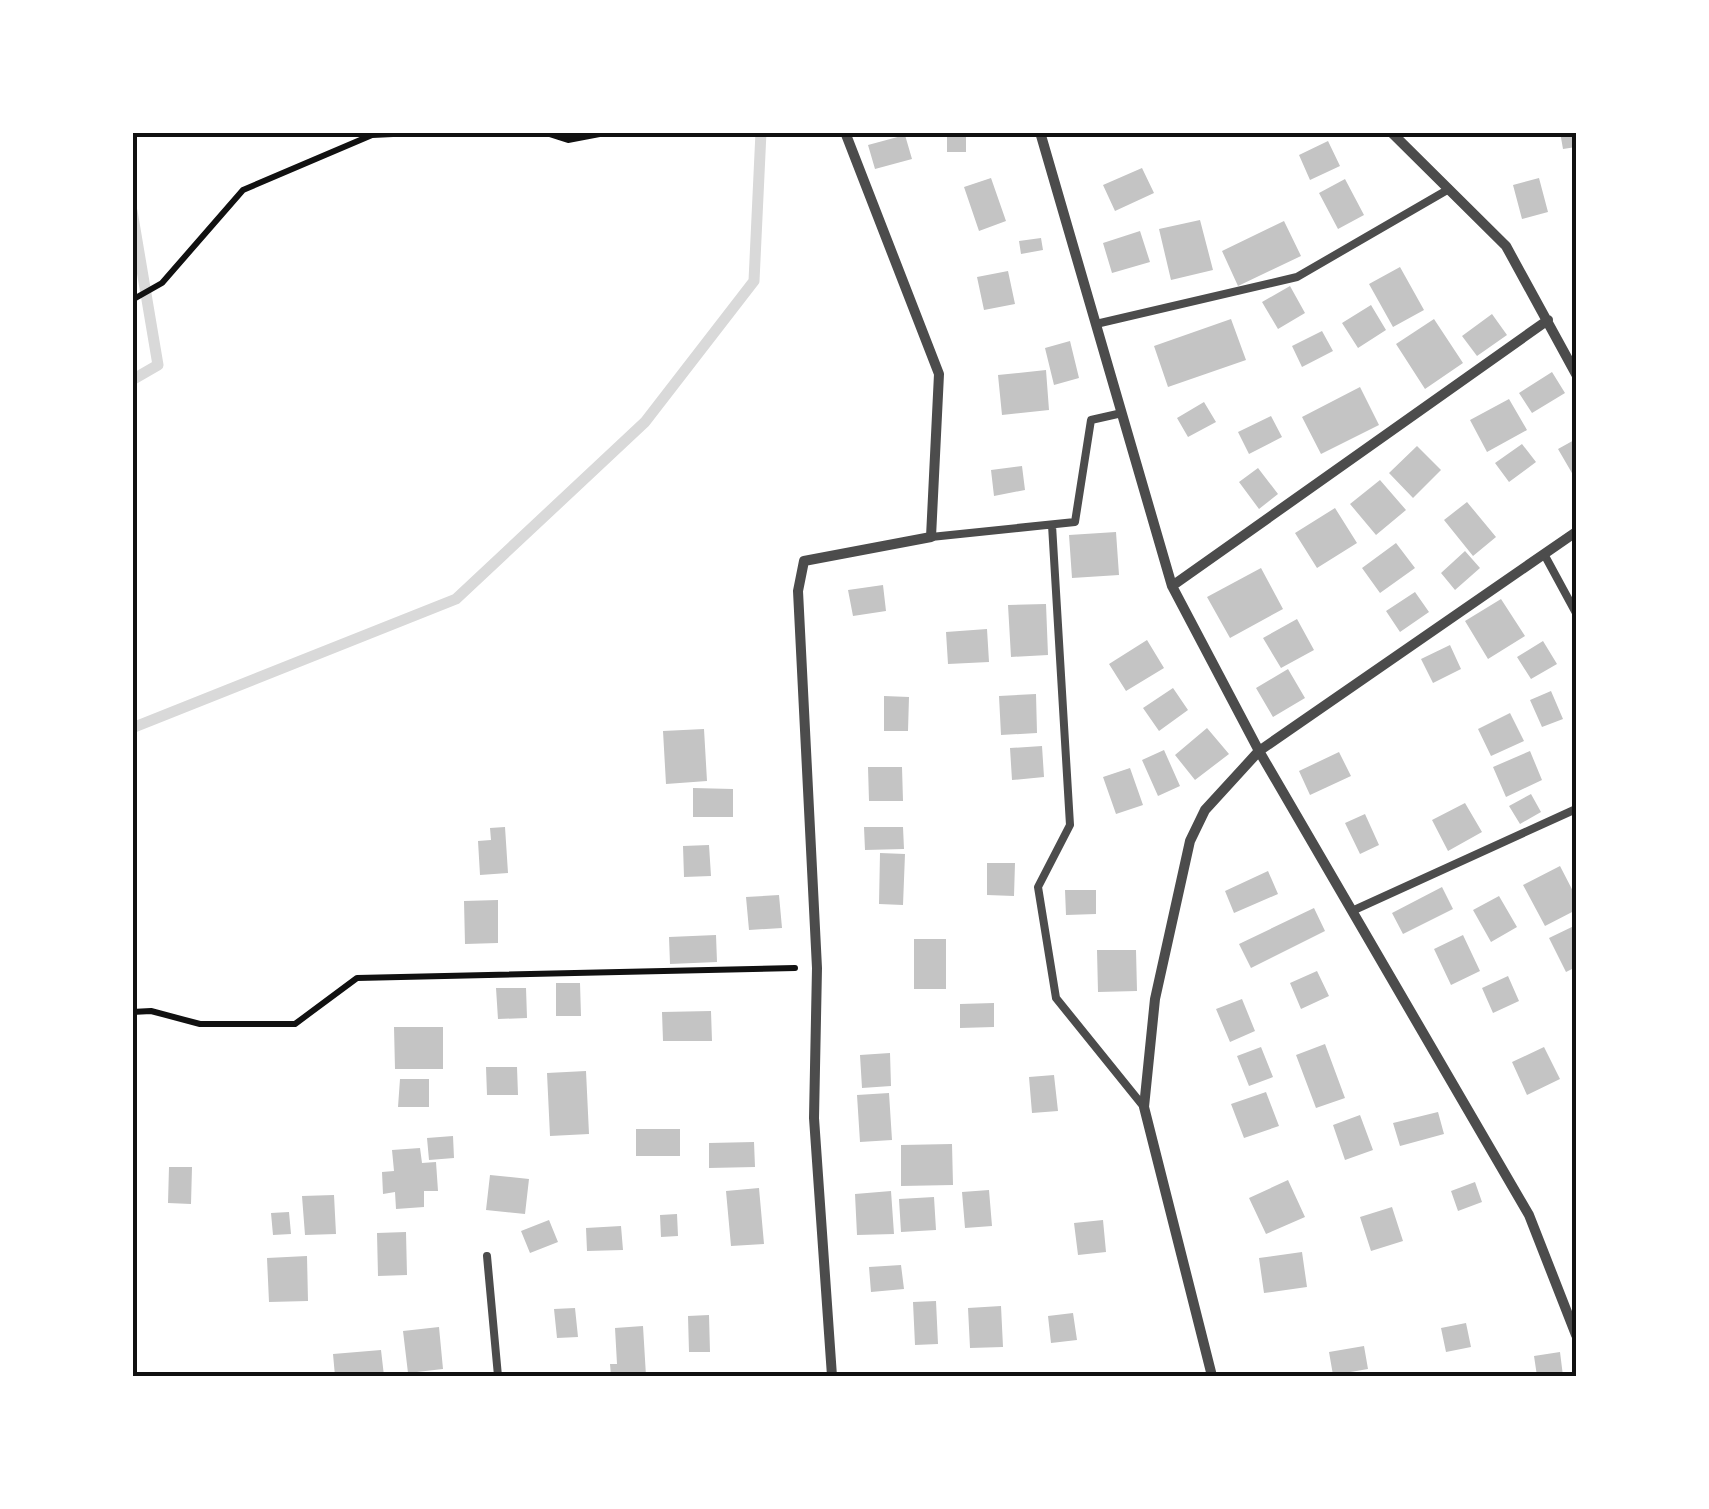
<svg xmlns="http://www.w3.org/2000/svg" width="1709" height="1509" font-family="'DejaVu Sans',sans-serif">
<rect width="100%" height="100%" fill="#fff"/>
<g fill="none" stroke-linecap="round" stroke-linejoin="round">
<path stroke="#d9d9d9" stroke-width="11" d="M132 211 158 365 132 380
M132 728 456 599 645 422 754 281 761 132"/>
</g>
<path fill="#c4c4c4" d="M1560 132H1576V147L1563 149Z
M905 135 912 159 875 169 868 145Z
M947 135H966V152H947Z
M1328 141 1340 166 1310 180 1299 155Z
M1142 168 1154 193 1115 211 1103 185Z
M991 178 1006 221 979 231 964 187Z
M1539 178 1548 212 1522 219 1513 185Z
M1345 179 1364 215 1338 229 1319 193Z
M1200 220 1213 270 1171 280 1159 229Z
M1284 221 1301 256 1238 286 1222 251Z
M1140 231 1150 262 1112 273 1103 243Z
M1041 238 1043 250 1021 254 1019 241Z
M1400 267 1424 310 1393 327 1369 284Z
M1008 271 1015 304 984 310 977 277Z
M1290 286 1305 313 1278 329 1262 302Z
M1371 305 1386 330 1358 348 1342 323Z
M1492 314 1507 335 1477 356 1462 336Z
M1231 319 1246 360 1168 387 1154 346Z
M1434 319 1463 363 1425 389 1396 344Z
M1322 331 1333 351 1302 367 1292 346Z
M1070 341 1079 378 1054 385 1045 348Z
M1046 370 1049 410 1002 415 998 375Z
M1552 372 1565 393 1532 413 1519 393Z
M1360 387 1379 425 1321 454 1302 417Z
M1509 399 1527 430 1487 452 1470 420Z
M1204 402 1216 422 1188 437 1177 418Z
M1271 416 1282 437 1249 454 1238 432Z
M1576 439V480L1558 449Z
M1522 444 1536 462 1509 482 1495 463Z
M1417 446 1441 470 1413 498 1389 473Z
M1022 466 1025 490 994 496 991 470Z
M1258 468 1278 494 1259 509 1239 482Z
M1380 480 1406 510 1376 535 1350 504Z
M1467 502 1496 537 1473 556 1444 520Z
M1335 508 1357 543 1317 568 1295 533Z
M1116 532 1119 575 1072 578 1069 535Z
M1396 543 1415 568 1380 593 1362 568Z
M1465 551 1480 568 1455 590 1441 573Z
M1261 568 1283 609 1230 638 1207 597Z
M883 585 886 611 853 616 848 590Z
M1415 592 1429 612 1400 632 1386 611Z
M1501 599 1525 636 1488 659 1465 621Z
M1046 604 1048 655 1011 657 1008 605Z
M1297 619 1314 650 1281 668 1263 638Z
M987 629 989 662 948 664 946 632Z
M1147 640 1164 668 1126 691 1109 664Z
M1543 641 1557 664 1531 679 1517 657Z
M1450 645 1461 669 1433 683 1421 659Z
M1288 669 1305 698 1273 717 1256 688Z
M1173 688 1188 710 1159 731 1143 708Z
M1551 691 1563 719 1542 727 1530 700Z
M1036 694 1037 733 1001 735 999 696Z
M884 696 909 697 908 731H884Z
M1510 713 1524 741 1491 756 1478 729Z
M1207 728 1229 754 1195 780 1175 755Z
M704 729 707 781 666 784 663 731Z
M1042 746 1044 777 1012 780 1010 748Z
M1164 750 1180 786 1158 796 1142 760Z
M1530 751 1542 780 1506 797 1493 767Z
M1339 752 1351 776 1310 795 1299 771Z
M868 767H902L903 801H869Z
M1130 768 1143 805 1116 814 1103 777Z
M693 788 733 789V817H693Z
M1531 794 1541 812 1520 824 1509 806Z
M1465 803 1482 832 1448 851 1432 820Z
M1365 814 1379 845 1360 854 1345 823Z
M505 827 508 873 480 875 478 841 491 840 490 828Z
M864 827H903L904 849 865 850Z
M709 845 711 876 684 877 683 846Z
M880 853 905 854 903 905 879 904Z
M987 863H1015L1014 896 987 895Z
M1560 866 1576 897V910L1545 926 1523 885Z
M1268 871 1278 894 1234 913 1225 891Z
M1442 887 1453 909 1403 934 1392 913Z
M1065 890H1096V914L1066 915Z
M779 895 782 928 749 930 746 897Z
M1499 896 1517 927 1491 942 1473 910Z
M498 900V943L465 944 464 901Z
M1314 908 1325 931 1251 968 1239 944Z
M1576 925V967L1566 972 1549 938Z
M716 935 717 962 670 964 669 937Z
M1463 935 1480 971 1451 985 1434 949Z
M914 939H946V989H914Z
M1097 950H1136L1137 991 1098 992Z
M1317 971 1329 996 1301 1009 1290 983Z
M1508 976 1519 1001 1493 1013 1482 988Z
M556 983H580L581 1016H556Z
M496 988H526L527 1018 498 1019Z
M1242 999 1255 1031 1230 1042 1216 1009Z
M994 1003V1027L960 1028V1004Z
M711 1011 712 1041H663L662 1012Z
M394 1027H443V1069H395Z
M1325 1044 1345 1098 1316 1108 1296 1055Z
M1261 1047 1273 1077 1249 1086 1237 1056Z
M1544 1047 1560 1079 1527 1095 1512 1062Z
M890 1053 891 1086 862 1088 860 1055Z
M486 1067H517L518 1095H487Z
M586 1071 589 1134 550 1136 547 1073Z
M1054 1075 1058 1111 1032 1113 1029 1077Z
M400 1079H429V1107H398Z
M1266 1092 1279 1126 1244 1138 1231 1104Z
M889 1093 892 1140 860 1142 857 1095Z
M1438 1112 1444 1134 1400 1146 1393 1123Z
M1360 1115 1373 1150 1345 1160 1333 1125Z
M636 1129H680V1156H636Z
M453 1136 454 1158 429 1160 427 1138Z
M754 1142 755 1167 709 1168V1143Z
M952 1144 953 1185 901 1186V1145Z
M420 1148 422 1163 436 1162 438 1191H424V1207L396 1209 395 1192 383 1194 382 1172 394 1171 392 1150Z
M169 1167H192L191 1204 168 1203Z
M490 1175 529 1179 525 1214 486 1210Z
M1288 1180 1305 1217 1266 1234 1249 1198Z
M1475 1182 1482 1202 1458 1211 1451 1191Z
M759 1188 764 1244 731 1246 726 1191Z
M989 1190 992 1226 965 1228 962 1192Z
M891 1191 894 1234 857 1235 855 1194Z
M334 1195 336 1234 305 1235 302 1196Z
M934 1197 936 1230 901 1232 899 1199Z
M1392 1207 1403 1241 1371 1251 1360 1217Z
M289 1212 291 1234 273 1235 271 1213Z
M677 1214 678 1236 661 1237 660 1215Z
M549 1220 558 1242 530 1253 521 1231Z
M1103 1220 1106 1252 1078 1255 1074 1223Z
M621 1226 623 1250 587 1251 586 1228Z
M406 1232 407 1275 378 1276 377 1233Z
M1302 1252 1307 1287 1264 1293 1259 1258Z
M307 1256 308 1301 269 1302 267 1258Z
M901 1265 904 1289 871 1292 869 1267Z
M936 1301 938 1344 915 1345 913 1302Z
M1001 1306 1003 1347 970 1348 968 1308Z
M575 1308 578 1337 557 1338 554 1309Z
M1073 1313 1077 1340 1051 1343 1048 1316Z
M709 1315 710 1352H689L688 1316Z
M1466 1323 1471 1347 1446 1352 1441 1328Z
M643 1326 646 1376H611L610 1364H617L615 1328Z
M439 1327 443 1369 408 1373 403 1331Z
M1364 1346 1368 1369 1333 1375 1329 1352Z
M381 1350 384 1376H335L333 1354Z
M1560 1352 1563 1376H1537L1534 1356Z"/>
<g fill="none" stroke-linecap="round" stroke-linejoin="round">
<path stroke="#111" stroke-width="6" d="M543 132 568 140 610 132
M132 300 162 283 243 190 372 135 435 132
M132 1012 151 1011 200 1024H295L357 978 795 968"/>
<path stroke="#4c4c4c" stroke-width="8" d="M1096 324 1297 277 1449 189
M1052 525 1070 825 1038 887 1056 998 1144 1107
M931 537 1075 522 1091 420 1122 413
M1544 554 1576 613
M1352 911 1576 809
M487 1256 498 1376"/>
<path stroke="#4c4c4c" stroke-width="10" d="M1040 132 1172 586 1259 751 1529 1215 1576 1335
M1391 132 1506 246 1576 374
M1172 586 1548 320
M832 1376 814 1118 817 968 798 591 804 561 931 537 939 374 845 132
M1212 1376 1144 1107 1155 999 1190 841 1205 810 1259 751 1576 532"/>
</g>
<rect width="1709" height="1509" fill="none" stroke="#ffffff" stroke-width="270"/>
<rect x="135" y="135" width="1439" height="1239" fill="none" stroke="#111" stroke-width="4"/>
</svg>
